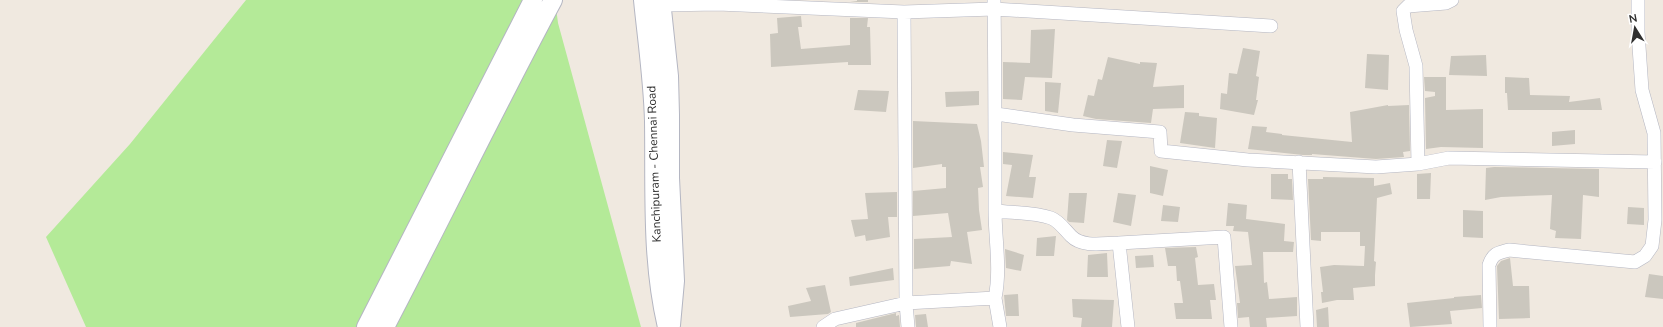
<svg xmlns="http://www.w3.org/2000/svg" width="1663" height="327" font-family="'Nunito Sans',sans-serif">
<rect width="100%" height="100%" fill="#f0e9e0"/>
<path fill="#b4ea98" d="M246 0H555L558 23 641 327H86L46 237 130 144Z"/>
<path fill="#cbc7be" d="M857 0H868V2H850L857 1Z
M801 16 802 27H798L801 49 850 45V18H868L867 27H870L871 65H848V62L771 67 770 34 778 33 777 18Z
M1055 29 1052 78 1025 77 1022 100 1003 99V62L1030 63 1031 30Z
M1243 48 1260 51 1256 76 1259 77 1256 100H1258L1254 115 1220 109 1221 93 1227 94 1229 73 1237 74Z
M1367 54 1389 55 1388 90 1365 88Z
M1486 55 1487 76 1449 75 1451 56Z
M1108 57 1140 64V62L1157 63 1153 87 1184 85V108L1153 109 1151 123 1096 119 1083 116 1088 95 1094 96 1098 79 1102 80Z
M1424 77H1446V110L1483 109V148L1441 147 1426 149 1425 98 1435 96V92L1425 91Z
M1505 77 1529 78 1530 95 1570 96 1569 102 1600 98 1602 110H1508L1507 93H1505Z
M1045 82 1061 83 1058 113 1045 111Z
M858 90 889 91 886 112 854 110Z
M979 91V105L946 107 945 92Z
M1388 105V106L1409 105 1410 151 1403 152 1404 157 1376 159 1312 154V155H1303L1248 149 1252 126 1267 127 1266 132 1282 134V135L1352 142 1350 112Z
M1185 112 1199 113V116L1217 118 1215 148 1180 143Z
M913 121 977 124 981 141 984 167H980L983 187 978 188 979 210 982 230 967 232 972 264 951 261 950 266 914 269V239L952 237 948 213 913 216V191L946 188V167H942V164L913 168Z
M1575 130V144L1552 146V132Z
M1107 140 1122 141 1117 168 1103 166Z
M1003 152 1033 155 1029 177H1036L1033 198 1006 196 1012 165 1003 164Z
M1150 166 1168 170 1163 196 1150 193Z
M1494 167 1599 169V197L1583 195 1581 239 1555 238 1556 231 1550 229 1552 195 1501 197 1485 200 1486 168Z
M1431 173 1430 199H1417V174Z
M1271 174H1288V179H1292L1293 200 1271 199Z
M1323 177 1374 178V186L1390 183 1392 194 1377 198 1374 261 1376 262 1375 275V286L1353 288 1354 300H1337L1322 303 1321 292H1323L1320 267 1334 265 1364 266 1365 246H1360V232H1321V241L1311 240 1308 179H1323Z
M897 192V217H888L890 237 866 241 865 235 855 237 851 220 868 219 865 193Z
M1069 193H1087L1084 223 1069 222 1067 220Z
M1118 193 1136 195 1131 226 1113 222Z
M1228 203 1247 205 1246 219 1285 224 1284 241 1294 242 1293 252H1263L1264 283 1267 282 1269 299 1297 297V316L1266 318 1267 327H1250L1249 317 1238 318 1237 303H1240L1235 266 1252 265 1248 232 1233 231 1234 226H1226Z
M1163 205 1180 207 1178 222 1161 221Z
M1628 207 1644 208V225L1627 224Z
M1463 210 1483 211V238L1463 237Z
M1056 236 1054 256H1036L1037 238Z
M1196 247 1198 257 1195 258 1198 285 1214 284 1216 300H1210L1212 319H1176L1174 303H1183L1180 281H1177L1176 266H1168L1165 248Z
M1005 249 1024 255 1021 271 1006 268Z
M1107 253 1108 277H1087L1088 255Z
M1153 255 1154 267 1136 268 1135 256Z
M1510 258 1513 286H1529L1530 318 1499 319 1497 266 1501 261Z
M893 268 894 280 850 286 849 277Z
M1649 274 1663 276V299L1645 297Z
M825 285 831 312 828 314 790 317 788 306 811 301 806 288Z
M1018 294 1019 316H1006L1004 295Z
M1481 295 1482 308 1450 311 1452 324 1410 327 1407 303 1454 298V297Z
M1072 299 1114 300 1112 327H1081L1082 318 1073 317Z
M1328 307 1329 327H1317L1316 310Z
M896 313V316L899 315 900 327H856V323Z
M926 314 928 327H916L915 315Z"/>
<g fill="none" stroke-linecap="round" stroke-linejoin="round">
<defs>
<path id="minor" d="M662 5 718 4 904 12 994 9 1271 26
M904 12 906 303 908 327
M996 114 1073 125 1160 132 1161 151 1248 160 1376 167 1418 164 1449 158 1655 162
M1299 162 1307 327
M1418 164 1416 66 1406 30 1403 11 1408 6 1446 3 1452 0
M995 211C1013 213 1034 212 1051 218 1059 221 1065 230 1071 236 1083 248 1104 243 1119 243
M995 298 1000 327
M823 327 835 319 906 303 995 298C1001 269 995 239 995 210 995 140 995 70 994 0
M1128 327 1119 243 1224 237 1231 327
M1490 327 1489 265C1493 253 1498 253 1509 250L1635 262 1645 256 1652 246 1655 220 1654 133 1642 90 1638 32V0"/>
<path id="secondary" d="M643 0C647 40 653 81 654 121 655 190 651 260 667 327
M661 0 669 76 670 115V178L675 281 671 325
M366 327 533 0
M385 327C442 218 495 108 553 0"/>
</defs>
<use href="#minor" stroke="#b4b6c2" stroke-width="14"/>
<use href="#secondary" stroke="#b4b6c2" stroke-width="20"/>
<use href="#minor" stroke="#fff" stroke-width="13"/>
<use href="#secondary" stroke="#fff" stroke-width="18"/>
</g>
<g text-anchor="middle" stroke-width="3" stroke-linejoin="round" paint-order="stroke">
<g font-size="12" fill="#2e2e2e" stroke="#fff">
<text transform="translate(654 164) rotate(-92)" y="4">Kanchipuram - Chennai Road</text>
</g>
</g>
<g transform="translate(1635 28) rotate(349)" stroke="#ffffff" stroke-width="3" paint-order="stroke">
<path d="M0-3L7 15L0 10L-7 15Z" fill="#2e2e2e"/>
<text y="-6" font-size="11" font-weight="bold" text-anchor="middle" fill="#2e2e2e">N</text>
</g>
</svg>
